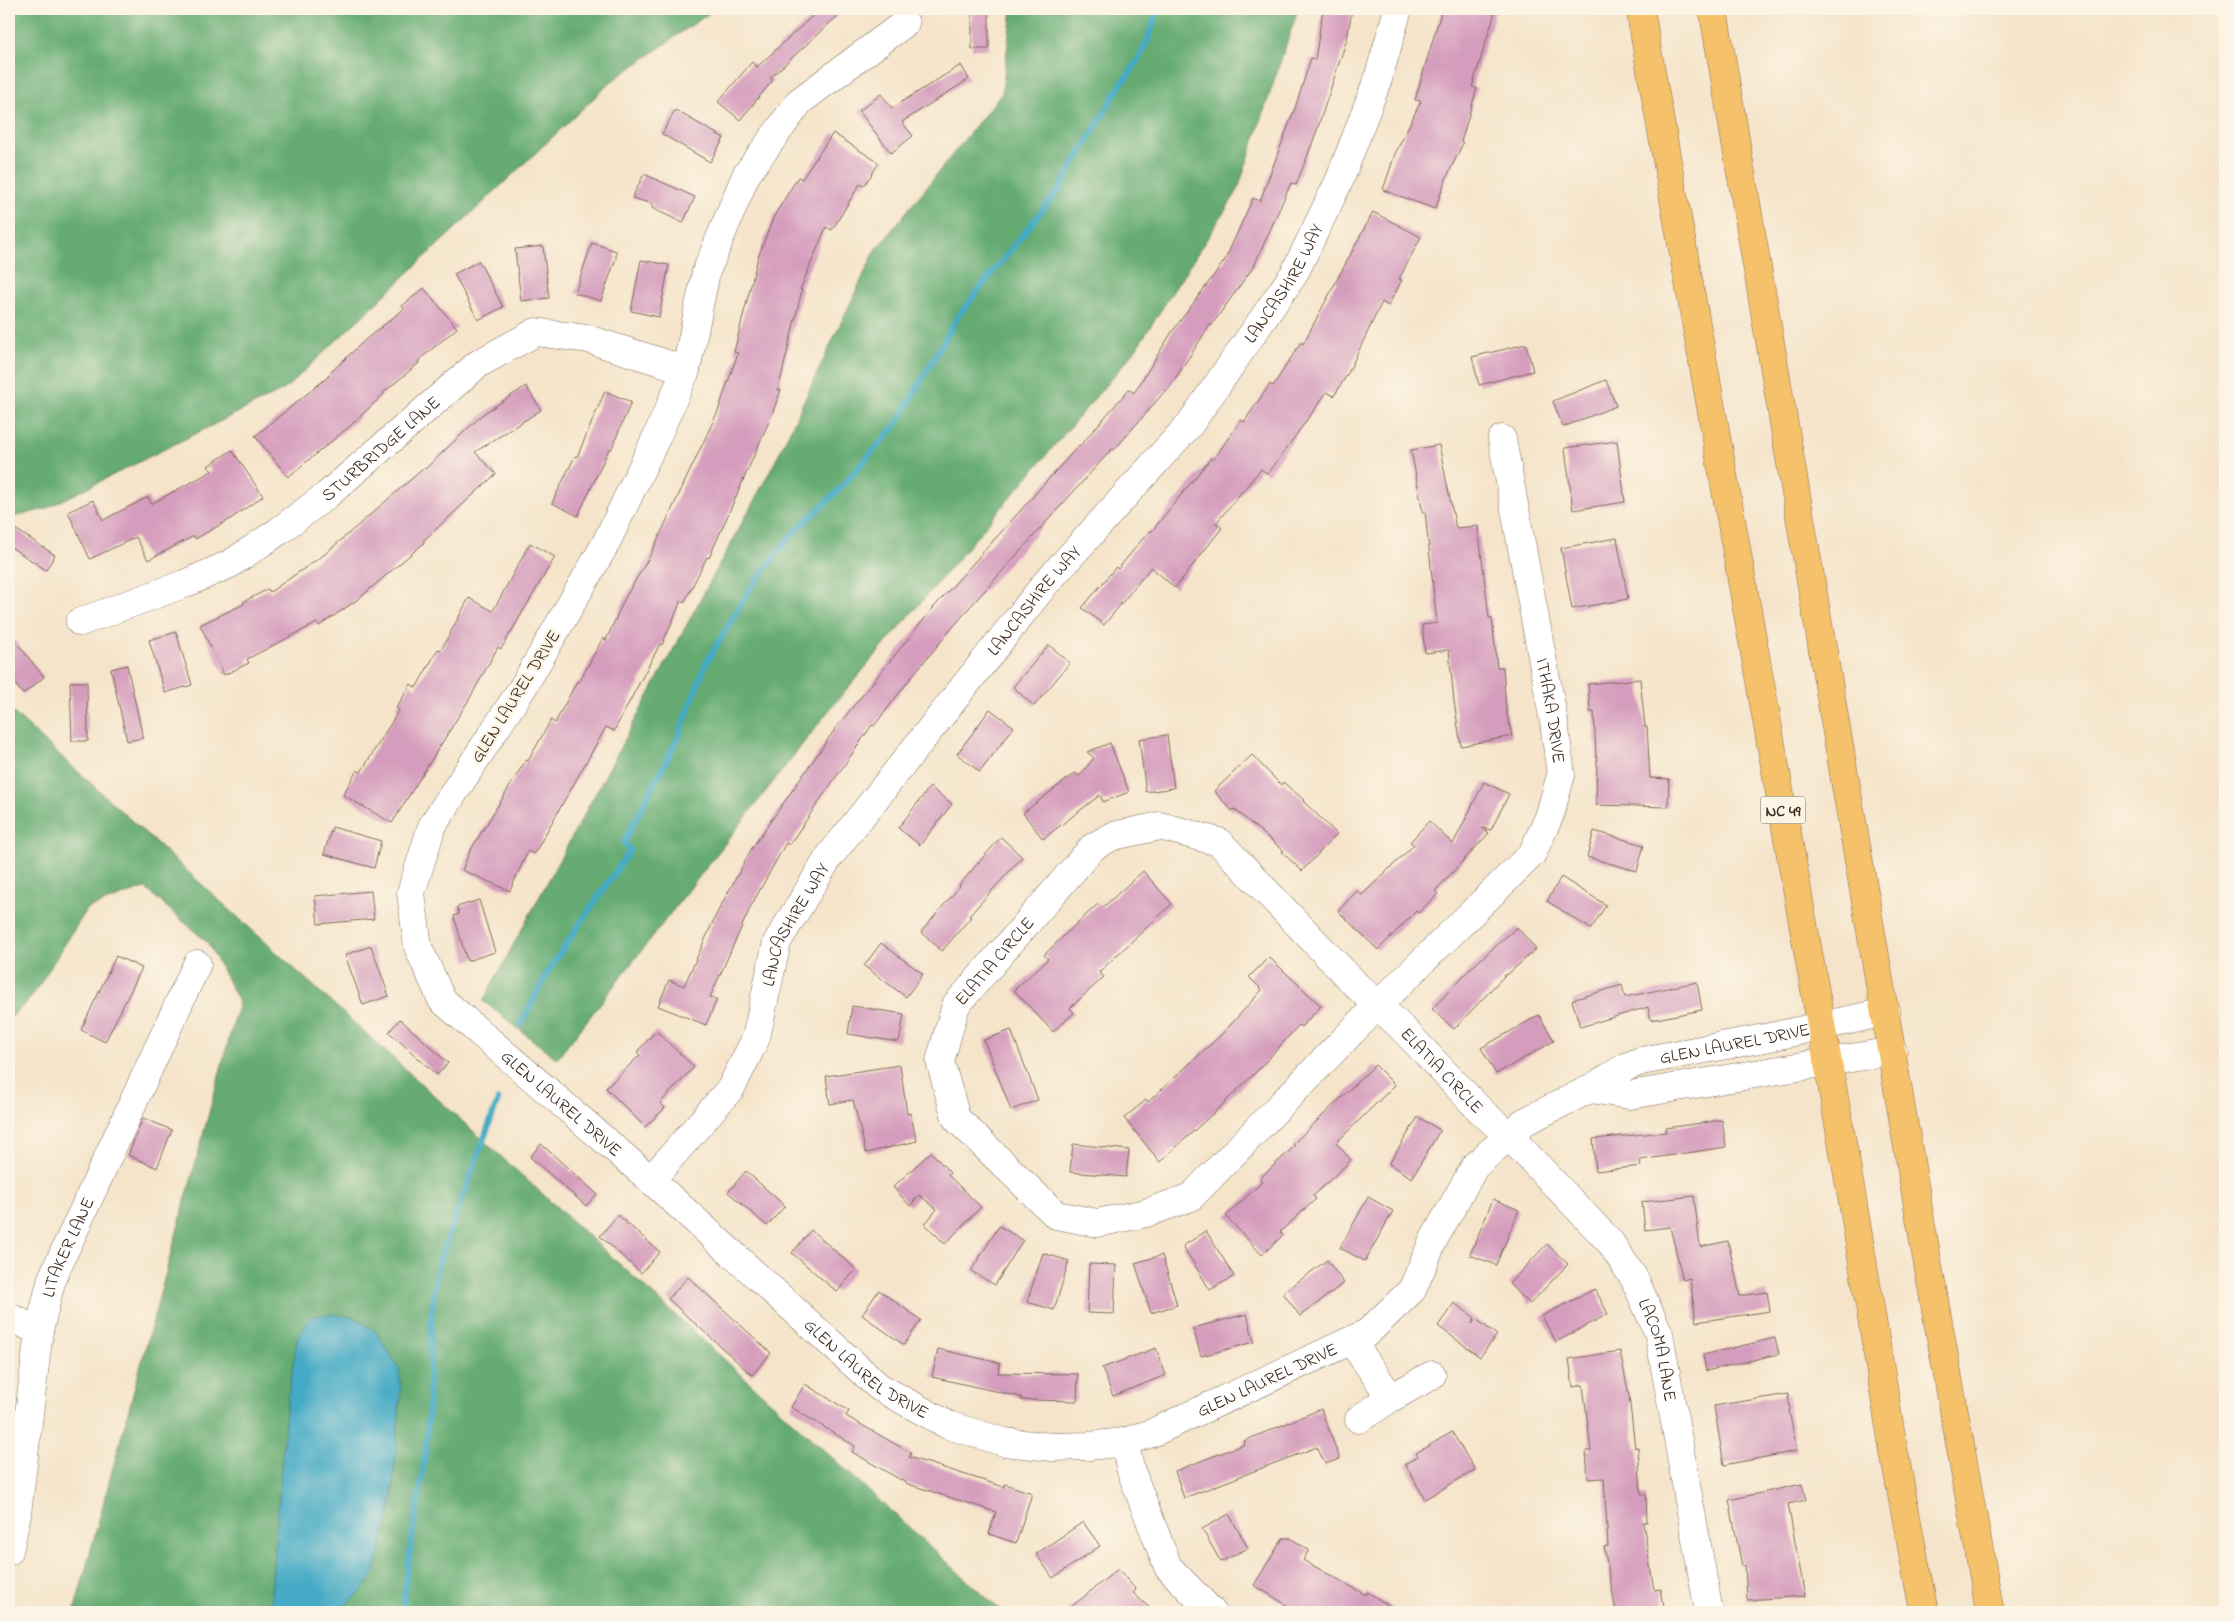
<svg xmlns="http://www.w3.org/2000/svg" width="2234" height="1621" font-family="'Indie Flower',sans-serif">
<rect width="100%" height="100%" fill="#fcf5e5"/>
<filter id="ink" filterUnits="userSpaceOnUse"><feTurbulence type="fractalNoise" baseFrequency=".02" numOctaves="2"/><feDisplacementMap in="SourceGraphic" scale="10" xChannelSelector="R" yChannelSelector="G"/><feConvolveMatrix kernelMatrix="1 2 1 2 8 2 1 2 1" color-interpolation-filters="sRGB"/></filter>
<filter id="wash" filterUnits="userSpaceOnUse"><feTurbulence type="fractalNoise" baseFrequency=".0096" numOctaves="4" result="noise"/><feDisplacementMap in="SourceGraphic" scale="20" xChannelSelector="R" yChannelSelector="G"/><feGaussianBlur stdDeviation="1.12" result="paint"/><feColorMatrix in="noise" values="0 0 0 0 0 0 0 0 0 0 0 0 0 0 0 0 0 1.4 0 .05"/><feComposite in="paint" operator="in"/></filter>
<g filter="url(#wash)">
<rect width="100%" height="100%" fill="#f5e4ca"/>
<path fill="#65ab72" stroke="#506a48" d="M9 9H715L612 81 285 389 45 509 9 518Z
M1012 9H1298L1237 192 1134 352 830 709 557 1059 483 1001 776 460 875 251 1002 93Z
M9 709 1002 1612H74L239 1002 208 943 145 888 88 908 31 998 9 1019Z"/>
<path fill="#45aac5" stroke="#406a72" d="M331 1314 354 1317 376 1332 399 1368 401 1390 391 1509 374 1575 360 1593 337 1612H272L271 1593 286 1411 297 1338 312 1316Z"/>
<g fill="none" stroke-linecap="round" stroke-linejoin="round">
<path stroke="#45aac5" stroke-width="6" d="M521 1024 550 968 630 850 624 842 678 738 706 663 750 589 792 534 836 493 897 424 958 316 1060 188 1121 84C1140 62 1151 37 1157 9
M403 1612C406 1559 419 1507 425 1454 433 1392 426 1327 438 1265L498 1100"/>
</g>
<g id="blocks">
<path fill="#d59dbd" d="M820 9H845L770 78 773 80 740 120 718 102 752 62 757 67Z
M972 9H989V49H972Z
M1323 9H1352L1347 39 1315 136 1296 185 1291 183 1254 266 1211 326 1210 325 1167 391 1166 390 1114 450 1112 449 969 608 913 675 874 726 872 725 789 845 786 843 751 906 710 997 717 999 706 1025 658 1006 669 980 684 986 717 913 752 848 838 725 934 607 1079 445 1080 446 1129 389 1134 393 1172 332 1225 260 1253 198 1260 201 1295 108 1311 58 1315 60Z
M1442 9H1496L1472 87 1477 88 1461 142 1463 143 1446 179 1435 209 1383 190 1395 154 1421 101 1415 100Z
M961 65 969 79 902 122 913 136 891 153 859 111 881 94 892 108Z
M675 110 724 138 710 162 662 134Z
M833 133 879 163 864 186 860 184 832 230 826 227 800 290H802L778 390H781L771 417 709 558 707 557 684 603 681 601 662 645 660 644 614 731 606 727 534 854 528 851 510 891 462 870 470 851 526 760 528 761 551 720 555 723 577 681 579 682 603 638 606 640 625 598 651 554 718 411 738 353 734 352 758 257 774 216 798 177 802 179Z
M644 174 695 197 683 223 652 208 653 204 632 198Z
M1373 212 1421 237 1399 279 1402 280 1388 306 1382 302 1348 373 1334 396 1327 392 1268 474 1261 469 1216 523 1222 528 1175 588 1151 567 1104 625 1082 608 1116 567 1118 569 1149 531 1151 532 1211 458 1213 460 1241 420 1244 422 1270 384 1273 386 1301 342 1303 344Z
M592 243 616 251V258L601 301 575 293Z
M543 246 549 298 521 301 515 249Z
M641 260 669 265 659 317 631 311Z
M479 261 503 307 478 320 454 274Z
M424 288 457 328 418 361 419 363 383 393 384 394 350 426 288 477 255 436 329 376 328 375 365 340 404 309 402 306Z
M1526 344 1533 371 1479 385 1472 357Z
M1606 380 1616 406 1563 427 1553 401Z
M526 386 541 410 475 452 496 474 423 541 424 543 357 600 319 626 317 623 247 659 249 663 224 675 200 625 244 604 243 602 268 589 270 592 325 554 424 468 425 469 483 414Z
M605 391 631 402 611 450 609 449 578 516 552 503 575 456 577 457Z
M1617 441 1625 502 1573 510 1565 448Z
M1439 445 1456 528 1478 526 1489 618H1492L1497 667H1503L1506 710 1512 736 1461 746 1454 701 1449 650 1425 653 1422 625 1437 623 1425 512 1423 513 1411 450Z
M232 450 263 496 229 520 195 539 194 536 148 560 136 537 90 559 68 512 93 500 103 520 148 497 151 504 212 471 208 466Z
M9 525 55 555 46 570 9 546Z
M1617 538 1628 599 1572 609 1561 548Z
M530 543 555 557 501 649 498 647 470 698 392 823 343 795 357 770 361 772 399 710 396 708 411 684 416 688 438 649 441 650 469 598 493 611Z
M176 632 192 685 165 693 149 640Z
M9 633 44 677 23 694 9 677Z
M1049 645 1070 663 1034 706 1013 687Z
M127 665 143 738 127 741 111 669Z
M1640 679 1645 727H1647L1650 778 1669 779 1668 807 1596 805 1597 757H1596L1594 712H1590L1588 684Z
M70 682H87L88 741H72Z
M990 709 1014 727 980 772 957 754Z
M1167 735 1174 788 1146 792 1139 739Z
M1110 743 1129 792 1103 802 1100 795 1043 839 1023 813 1075 773 1079 776 1094 758 1087 752Z
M1252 755 1281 785 1283 782 1304 800 1303 801 1337 834 1302 871 1282 852 1284 851 1234 809 1232 811 1214 791Z
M1484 782 1509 794 1491 830 1482 828 1489 833 1435 891 1438 894 1418 913 1416 911 1378 950 1338 911 1357 891 1362 895 1414 845 1410 842 1429 821 1453 844Z
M930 787 952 804 920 845 898 828Z
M332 827 381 841 374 868 324 854Z
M1594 831 1644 845 1637 871 1587 857Z
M1001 837 1022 857 969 916 971 917 942 951 921 932 960 886 959 885Z
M1143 871 1172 904 1099 972 1104 977 1070 1008 1074 1013 1053 1032 1014 990 1048 959 1044 955 1077 923 1098 904 1102 908Z
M1561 877 1606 905 1591 929 1547 901Z
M371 891 374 919 318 924 315 896Z
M479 900 495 952 467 961 454 916 459 914 457 907Z
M1517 927 1536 949 1507 975 1506 974 1454 1029 1432 1009 1471 968Z
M881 943 923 974 906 997 864 966Z
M371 946 389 996 363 1005 345 955Z
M116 956 142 968 105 1042 81 1030Z
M1269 957 1321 1006 1301 1027 1299 1025 1261 1067 1219 1108 1160 1162 1124 1118 1146 1100 1148 1102 1224 1032 1262 990 1249 977Z
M1697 982 1702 1010 1651 1020 1648 1007 1580 1027 1572 1000 1622 985 1625 997Z
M852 1006 904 1014 899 1042 848 1034Z
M1539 1015 1554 1041 1496 1074 1481 1048Z
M400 1019 448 1063 437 1075 389 1032Z
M1011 1030 1038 1100 1011 1110 984 1040Z
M656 1031 694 1067 660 1103 665 1108 645 1127 606 1088 640 1055 637 1052Z
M900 1065 907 1114 910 1113 917 1141 866 1153 853 1100 830 1104 826 1076Z
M1375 1065 1395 1085 1336 1143 1351 1160 1313 1196 1316 1199 1280 1232 1283 1235 1262 1255 1226 1216 1262 1182 1259 1179 1295 1146 1293 1144Z
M1418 1117 1440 1130 1412 1178 1389 1164Z
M143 1118 172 1130 157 1168 128 1155Z
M1722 1120 1726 1147 1640 1160 1641 1166 1596 1171 1593 1139 1666 1132V1128Z
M541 1144 597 1194 586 1206 530 1157Z
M1073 1144 1129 1150 1126 1177 1070 1172Z
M931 1152 950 1173 948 1175 981 1207 945 1244 925 1224 937 1209 919 1195 910 1206 893 1187Z
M746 1171 785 1206 767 1226 728 1192Z
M1694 1196 1700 1247 1728 1241 1740 1296 1767 1292 1770 1311 1696 1322 1690 1278 1683 1280 1670 1227 1645 1230 1642 1202Z
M1368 1197 1393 1211 1365 1261 1340 1248Z
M1493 1199 1519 1210 1496 1265 1470 1255Z
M618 1215 660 1252 641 1273 600 1236Z
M999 1226 1023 1240 995 1285 971 1271Z
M811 1230 856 1269 837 1292 792 1253Z
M1206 1231 1234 1276 1210 1290 1183 1246Z
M1547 1244 1568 1264 1530 1304 1509 1284Z
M1043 1253 1069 1261 1054 1310 1027 1302Z
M1162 1255 1177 1305 1151 1313 1135 1263Z
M1327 1260 1344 1283 1300 1316 1283 1293Z
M1089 1264 1116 1265 1114 1314 1087 1313Z
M688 1277 771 1353 752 1375 668 1299Z
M1595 1289 1608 1314 1556 1342 1542 1316Z
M879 1290 921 1320 904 1345 862 1315Z
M1454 1303 1475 1318 1472 1324 1476 1319 1497 1335 1480 1357 1438 1326Z
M1247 1314 1254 1342 1201 1356 1193 1328Z
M1775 1338 1779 1354 1706 1371 1703 1355Z
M1156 1348 1166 1375 1113 1396 1102 1368Z
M938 1349 1000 1363 998 1373 1078 1374 1077 1401 1021 1400V1397L932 1377Z
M1620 1351 1629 1396 1635 1448 1638 1447 1641 1494H1646L1647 1522H1643L1654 1590 1661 1589 1665 1612H1616L1604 1547 1608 1546 1604 1478 1588 1479 1586 1451H1591L1583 1385 1573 1387 1569 1359Z
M805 1384 849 1411 846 1416 911 1453 909 1457 1004 1487 1005 1484 1032 1493 1016 1543 989 1534 996 1512 908 1484 852 1452 855 1446 791 1407Z
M1788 1394 1790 1410H1789L1797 1451 1724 1465 1714 1406Z
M1321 1409 1340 1459 1325 1464 1317 1447 1184 1498 1175 1471 1245 1444 1244 1441Z
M1452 1432 1475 1470 1425 1499 1405 1464 1418 1456 1416 1453Z
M1802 1484 1806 1500 1788 1504 1805 1596 1747 1600 1745 1565 1742 1566 1729 1500Z
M1229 1514 1248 1548 1221 1562 1202 1529Z
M1083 1522 1100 1546 1053 1578 1036 1554Z
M1283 1538H1290L1309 1550 1303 1560 1366 1595 1367 1592 1399 1612H1298L1254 1585Z
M1118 1569 1136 1590 1133 1593 1154 1612H1065Z"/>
</g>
</g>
<g filter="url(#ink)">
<use href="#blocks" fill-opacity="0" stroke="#7c6b5a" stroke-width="1"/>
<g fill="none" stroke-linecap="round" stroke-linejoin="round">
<defs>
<g id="minor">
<path id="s1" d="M905 23 800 101 746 175 706 272 686 370 657 436 605 545 523 687 432 826 411 893 418 947 442 1000 651 1180 879 1387 948 1425 1004 1442 1052 1447 1089 1446 1124 1442 1152 1433 1367 1333 1412 1290 1434 1239 1475 1166 1524 1122 1590 1089 1626 1067 1641 1061 1770 1037 1886 1012"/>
<path id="s2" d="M1502 439 1554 722 1561 775 1549 817 1532 854 1377 1006 1191 1197 1146 1213 1097 1223 1056 1215 956 1118 940 1061 956 1005 1093 847 1113 836 1160 826 1219 842 1357 986 1401 1027 1481 1111 1508 1135 1610 1242 1634 1278 1659 1334 1709 1612"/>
<path id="s3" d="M80 622 184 584 230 564 279 531 327 495 478 364 536 332 588 339 686 370"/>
<path d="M1590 1089 1630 1095 1893 1051"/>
<path id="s4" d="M651 1180 731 1088 756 1038 777 942 829 857 1046 583 1190 424 1294 274 1340 179 1378 79 1398 9"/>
<path d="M9 1317 39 1331"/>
<path d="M1351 1340 1391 1398"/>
<path d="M1359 1419 1391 1398 1432 1375"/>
<path d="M1124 1442 1131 1471 1168 1567 1212 1612"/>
<path id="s5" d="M9 1551 17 1514 39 1331 52 1278 197 964"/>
</g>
<path id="highway" d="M1640 9 1852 1198 1894 1453 1924 1612
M1713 9 1929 1271 1990 1612"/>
</defs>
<use href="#minor" stroke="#7c6b5a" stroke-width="29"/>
<use href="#highway" stroke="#7c6b5a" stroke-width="29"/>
<use href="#minor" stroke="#fff" stroke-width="28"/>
<use href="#highway" stroke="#f5c16b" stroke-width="28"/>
</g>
</g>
<g text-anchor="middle" stroke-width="5" stroke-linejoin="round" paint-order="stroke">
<rect fill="#fcf5e5" stroke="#75675a" stroke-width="1" x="1760.5" y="796.5" width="45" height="27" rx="4"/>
<g font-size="16" font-weight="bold" fill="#3b2a1e">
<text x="1783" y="816">NC 49</text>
</g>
<g font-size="18" fill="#3b2a1e" stroke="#fcf5e5">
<text dy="6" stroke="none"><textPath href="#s4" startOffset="1109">LANCASHIRE WAY</textPath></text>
<text dy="6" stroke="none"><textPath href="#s3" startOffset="351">STURBRIDGE LANE</textPath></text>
<text dy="6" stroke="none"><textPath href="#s4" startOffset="704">LANCASHIRE WAY</textPath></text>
<text transform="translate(515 696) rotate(-58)" y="6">GLEN LAUREL DRIVE</text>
<text dy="6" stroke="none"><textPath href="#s2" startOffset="276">ITHAKA DRIVE</textPath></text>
<text dy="6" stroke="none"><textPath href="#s4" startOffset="299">LANCASHIRE WAY</textPath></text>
<text dy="6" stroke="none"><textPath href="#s2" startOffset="1364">ELATIA CIRCLE</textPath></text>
<text dy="6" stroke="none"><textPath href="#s1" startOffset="2736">GLEN LAUREL DRIVE</textPath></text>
<text dy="6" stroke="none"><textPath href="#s2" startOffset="1966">ELATIA CIRCLE</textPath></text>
<text dy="6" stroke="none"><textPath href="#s1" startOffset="1291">GLEN LAUREL DRIVE</textPath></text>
<text dy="6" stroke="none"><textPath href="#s5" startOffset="311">LITAKER LANE</textPath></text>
<text dy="6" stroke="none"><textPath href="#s2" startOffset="2326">LACOMA LANE</textPath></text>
<text dy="6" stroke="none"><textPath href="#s1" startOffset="1696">GLEN LAUREL DRIVE</textPath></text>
<text dy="6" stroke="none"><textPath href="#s1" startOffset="2131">GLEN LAUREL DRIVE</textPath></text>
</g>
</g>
<rect width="2234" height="1621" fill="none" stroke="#fcf5e5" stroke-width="30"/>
</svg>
